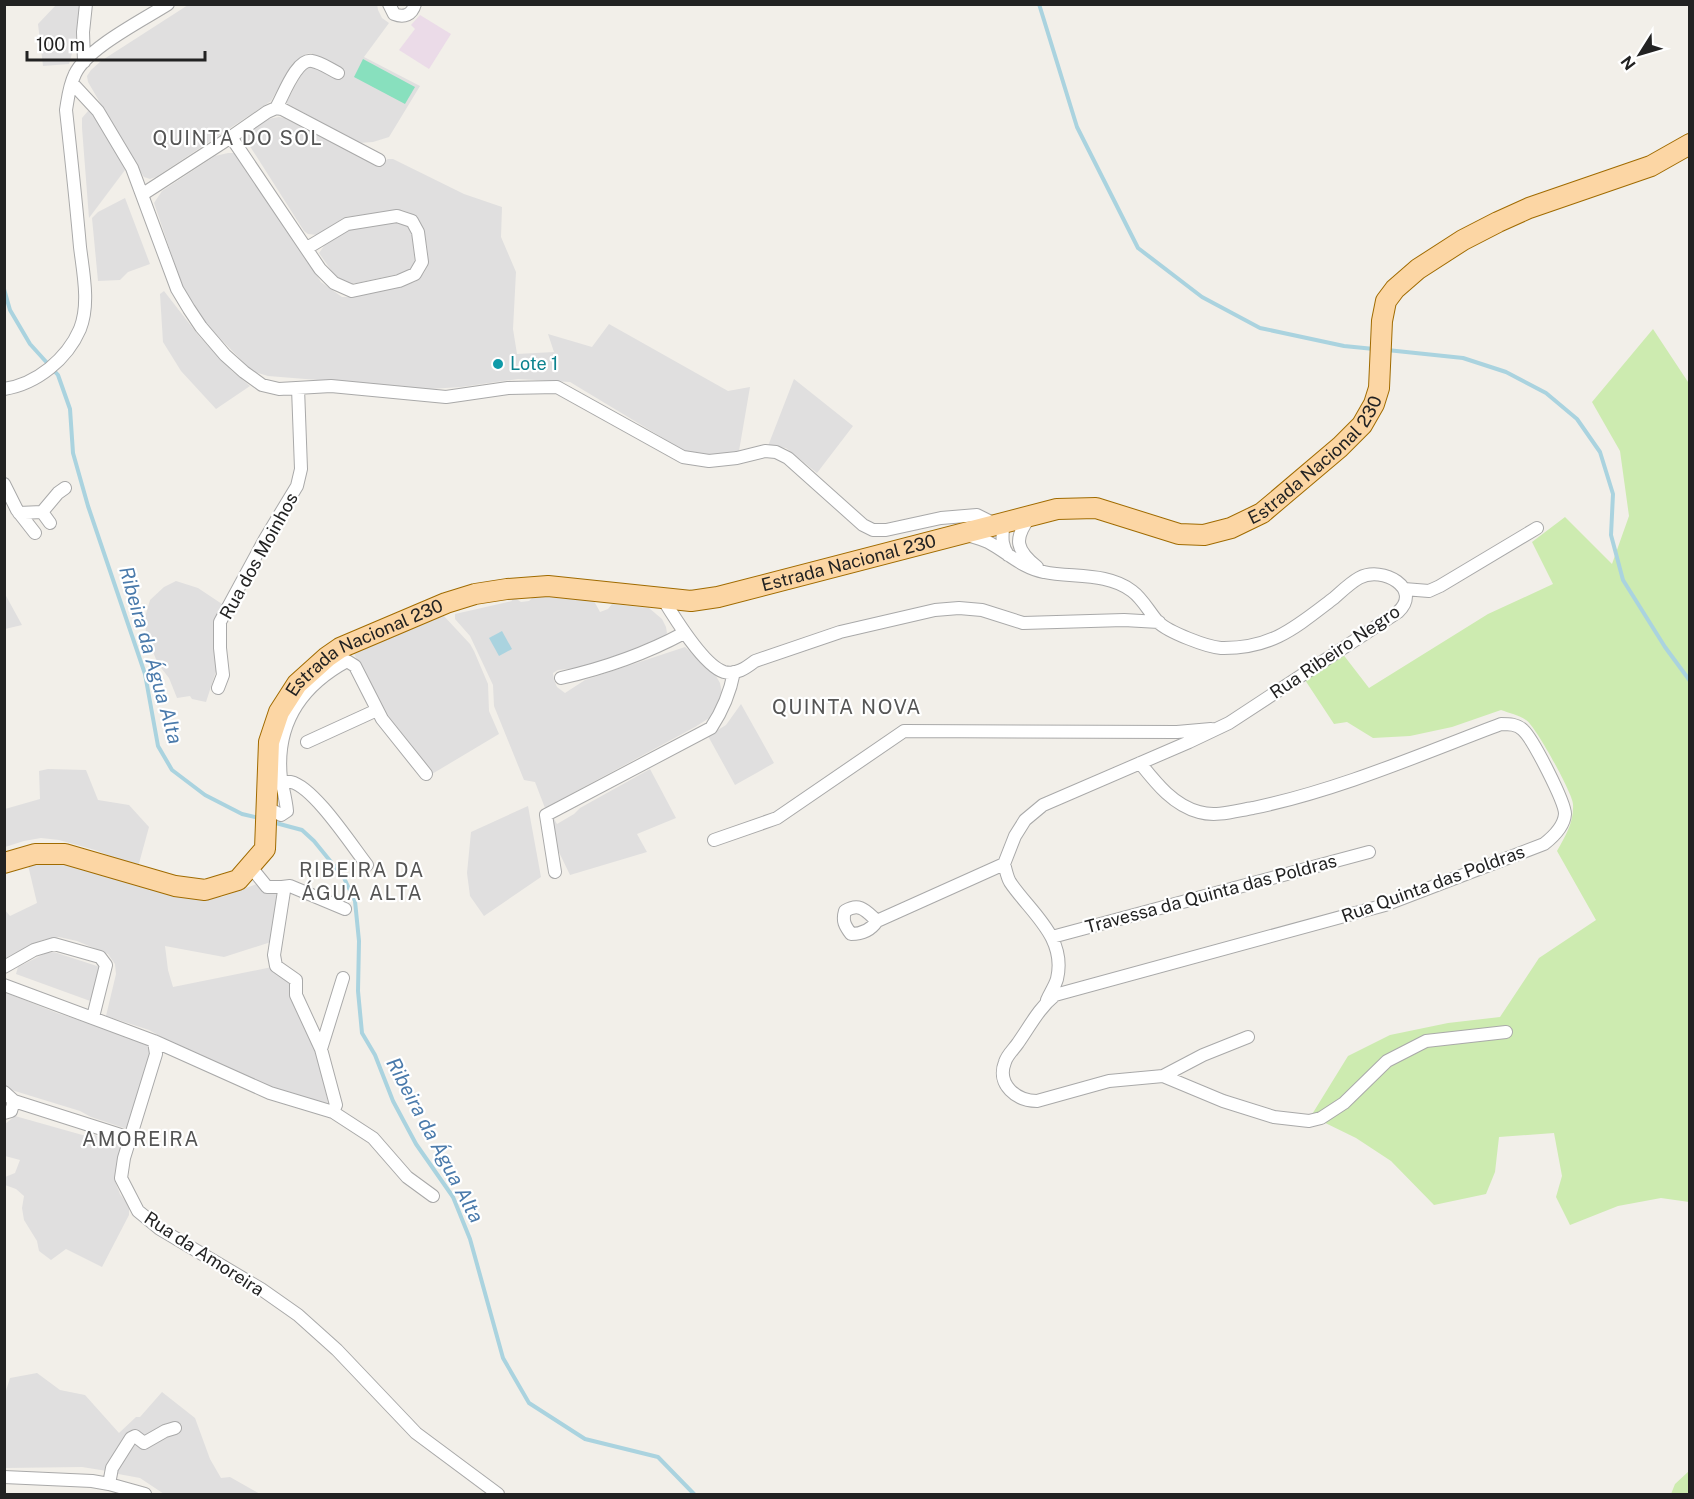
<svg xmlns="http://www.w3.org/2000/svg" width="1694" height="1499" font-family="'Public Sans',sans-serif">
<rect width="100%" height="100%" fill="#f2efe9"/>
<path fill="#e0dfdf" d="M377 4 378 10 382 18 389 23 364 57 420 86 389 137 373 142 359 143 286 103 306 66H313L335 78 340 71 311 53 306 54 293 63 271 101 156 177 150 179 144 177 140 171 88 82 87 76 91 70 101 61 188 5Z
M56 5H82L78 32 69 64 43 66 38 24Z
M88 111 92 112 117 152 125 170 89 218 82 128V118Z
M279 117 284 118 376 165 388 159H393L464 194 502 207 501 237 516 272 513 329 517 354 554 352 548 334 592 347 609 324 728 391 750 387 739 451 712 455H699L686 452 570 382 518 379 461 387 430 389 268 376 252 371 204 322 185 294 154 203 162 191 215 156 228 153H234L238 157 321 282 342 297H355L415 282 424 273 428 265 427 246 421 224 410 213 402 210 345 217 317 235 308 234 304 231 246 140 249 132 268 119Z
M125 198 150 264 128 272 120 280 98 281 92 218 98 212Z
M398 222 406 225 412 232 415 262 408 272 357 283H349L335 276 319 253 324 246 348 230Z
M164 291 199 336 232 371 250 386 216 409 181 371 163 342 160 294Z
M794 379 853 426 817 473 786 448 768 446Z
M176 581 198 588 225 606 219 631 213 642 219 662 206 702 192 699 190 696 177 698 169 678 158 664 146 635 145 617 150 600 164 587Z
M4 594H5L22 625 5 629Z
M534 596 594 601 600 612 608 609 612 604 649 608 662 619 666 627 667 633 662 640 586 667 558 670 553 673 554 680 557 687 565 693 585 680 685 647 716 676 720 683 722 693 719 706 714 715 695 727 545 808 535 782 524 780 494 706 493 685 470 636 455 619V614L512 601 511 598H515L521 602 529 601Z
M443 615 470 644 474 651 488 684 489 711 499 734 432 774 388 721 353 652Z
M741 704 774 763 735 785 708 736 726 725Z
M48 769 86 770 98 800 129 805 149 827 138 867 95 850 59 840 41 838 24 841 5 847V809L40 799 39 771Z
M650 769 676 818 637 834 647 852 570 875 556 846 550 818 553 817 557 824 574 814 580 808Z
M528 806 541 877 484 916 470 896 467 873 471 832Z
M55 858 203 896 222 897 259 883 281 890 274 941 224 957 165 946 168 970 173 987 272 967 287 977 316 1047 328 1103 311 1102 267 1088 188 1052 149 1030 106 1016 116 974 115 964 108 954 77 941 59 937 42 940 5 958 4 909 10 916 37 903 27 861Z
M54 952 100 967 93 1002 16 974 18 967 46 953Z
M4 992 57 1013 149 1043 152 1052 127 1129 91 1117 80 1111 5 1088Z
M15 1116 86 1136 89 1133 121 1144 123 1148 115 1181 120 1194 129 1206V1215L102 1267 66 1249 51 1260 39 1251 37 1241 24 1220 22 1208 24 1196 16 1189 5 1185V1177L15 1173 20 1160 5 1156V1124Z
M37 1373 60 1390 85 1395 119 1433 136 1417H140L162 1392 195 1418 210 1459 221 1478 230 1477 260 1494H164L140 1478 113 1473 120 1458 133 1440 146 1447 162 1436H172L177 1431 167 1423 156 1434 153 1430 144 1441 129 1433 123 1440 107 1471 82 1467 5 1468V1394L10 1378Z"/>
<path fill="#ebdbe8" d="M420 15 451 34 429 69 399 50 415 29 411 25Z"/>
<path fill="#cdebb0" d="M1653 329 1690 385 1689 1202 1661 1198 1618 1206 1570 1225 1556 1197 1562 1176 1554 1133 1499 1137 1495 1172 1486 1194 1434 1205 1391 1161 1356 1138 1311 1116 1348 1056 1390 1035 1448 1023 1500 1017 1539 958 1596 920 1557 851C1566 835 1574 822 1573 804 1573 794 1535 725 1526 720 1519 715 1509 713 1501 710L1452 727 1410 736 1373 738 1347 722 1334 724 1305 680 1342 653 1369 688 1488 614 1553 584 1532 542 1565 517 1612 564 1629 516 1620 451 1592 402Z
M1689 1471V1494H1671L1675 1484Z"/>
<path fill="#88e0be" d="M363 59 415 87 405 104 354 77Z"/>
<path fill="#aad3df" d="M502 631 512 649 499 656 489 638Z"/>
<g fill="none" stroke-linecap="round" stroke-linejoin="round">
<path stroke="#aad3df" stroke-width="4" d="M1039 4 1077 127 1138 248 1202 297 1260 328 1344 346 1374 349
M4 289 10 310 30 344 58 375 70 409 73 453 88 506 145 674 158 746 172 770 205 795 242 814 259 818
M1387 350 1463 358 1506 372 1546 393 1577 419 1600 452 1613 494 1611 535 1623 580 1665 647 1690 681
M272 822 302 830 314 841 344 878 355 901 359 941 358 991 362 1033 375 1055 393 1101 416 1144 453 1197 470 1239 503 1358 529 1403 585 1439 658 1457 694 1494"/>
<defs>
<path id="minor" d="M389 4 394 14C404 18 412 15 415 4
M84 62 83 32 86 4
M72 83 98 111 132 168 177 289 189 309 201 327 225 355 244 372 262 385 279 389 331 386 446 397 508 388 557 387 683 457 709 461 737 458 765 451 776 452 788 458 863 525 873 530H886L941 518 977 515 995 524
M276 108C283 97 296 58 312 61 320 62 330 69 338 73
M231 137 320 269 334 283 352 291 399 281 415 274 422 262 418 232 412 221 397 216 347 224 307 248
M143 194 231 137 267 112 276 108 282 109 379 160
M4 389C37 384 67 359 80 329 90 304 83 272 80 247 76 201 71 156 66 110 68 98 69 86 75 74 87 48 143 20 168 4
M4 484 17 510 35 533
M42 512 58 493 65 488
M19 513 42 512 50 523
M1030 517C1013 539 1016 550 1037 567
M966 535C973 537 981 539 988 542 1007 552 1022 568 1044 572 1072 578 1107 572 1132 591 1143 599 1149 612 1158 622 1168 632 1207 647 1221 648 1272 649 1296 627 1334 598 1342 591 1350 583 1359 578 1383 565 1423 589 1398 612L1229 723 1189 742 1043 805 1025 820 1015 836 1004 864C1006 870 1007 877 1010 882 1030 912 1067 937 1057 979 1055 986 1050 993 1047 1000
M1008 555C1002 546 1002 539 1003 529L1011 521
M1404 589 1429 591 1440 586 1537 528
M663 599C674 617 704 666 724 672 736 675 746 668 755 661L840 632 935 610 959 608 982 610 1023 623 1124 620 1159 622
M561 678C605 668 645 654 684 633
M218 688 223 675 220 648V622L265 539 297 486 301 469 298 388
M307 742 377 710
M1140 763C1156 783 1173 805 1199 812 1216 817 1235 811 1253 808 1339 790 1419 755 1501 724 1509 724 1517 724 1523 730 1533 739 1565 802 1565 814 1564 827 1553 837 1544 844L1385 905 1055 995C1039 1008 1030 1026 1018 1043 1014 1049 1007 1055 1005 1062 996 1085 1017 1101 1037 1101L1109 1081 1163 1076 1223 1101 1274 1117 1309 1121 1321 1118 1344 1103 1387 1061 1426 1041 1506 1032
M282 782C283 782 291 782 291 782 314 787 352 846 367 865
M268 808 281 815 287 811C286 800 283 789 281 779 275 725 301 686 347 661L355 666 382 719 426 774
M714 840 777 818 904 731 1177 732 1211 729
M250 866 267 887H282L284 891 274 955 276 966 296 980V995L321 1049 336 1105 333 1112
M555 872 546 815 711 728C723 710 730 693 734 672
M282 887 290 886 345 909
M877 921C871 930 862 934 851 934 845 926 842 921 845 911 860 902 866 911 877 921L1004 864
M1052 937 1369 852
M4 967 34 950 54 944 100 957 106 965 93 1017
M4 985 154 1041 156 1054 124 1158 121 1178 138 1211 160 1229 261 1289 298 1315 337 1350 416 1433 498 1494
M154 1041 270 1093 333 1112 373 1138 407 1177 433 1196
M321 1049 343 978
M1163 1076 1203 1055 1248 1037
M4 1092 14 1101 130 1138
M4 1113 11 1111 14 1101
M4 1477 92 1481 109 1484 145 1494
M109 1484 112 1468 131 1438 135 1436 144 1443 165 1431 175 1428"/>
<g id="primary">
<path id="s1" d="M4 863 35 854H65L175 886 205 890 238 880 265 849 269 742 279 712 297 684 327 657 340 648 446 603 475 594 507 589 548 586 691 601 718 597 1057 509 1096 508 1179 534 1204 535 1231 528 1262 513 1340 447 1362 425 1374 404 1379 388 1382 321 1386 301 1395 289 1418 269 1463 240 1498 222 1529 208 1651 166 1690 144"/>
</g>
</defs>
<use href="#minor" stroke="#a9a9a9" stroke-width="14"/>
<use href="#primary" stroke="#a06b00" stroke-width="22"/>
<use href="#minor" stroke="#fff" stroke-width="12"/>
<use href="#primary" stroke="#fcd6a4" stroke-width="20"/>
</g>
<circle fill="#0f9aa8" stroke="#fff" stroke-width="2" cx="498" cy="364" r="6"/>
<g text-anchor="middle" stroke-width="4.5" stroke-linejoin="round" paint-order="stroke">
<g font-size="18" fill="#0d838f" stroke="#fff" text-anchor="start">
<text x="510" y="370">Lote 1</text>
</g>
<g font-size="18" fill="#222" stroke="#fff">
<text dy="6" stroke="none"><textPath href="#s1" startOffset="1540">Estrada Nacional 230</textPath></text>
<text transform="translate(259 556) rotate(-61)" y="6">Rua dos Moinhos</text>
<text dy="6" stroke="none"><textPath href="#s1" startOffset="1036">Estrada Nacional 230</textPath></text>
<text dy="6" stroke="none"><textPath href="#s1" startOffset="532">Estrada Nacional 230</textPath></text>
<text transform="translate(1335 652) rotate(-34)" y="6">Rua Ribeiro Negro</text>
<text transform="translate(1433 884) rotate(-20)" y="6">Rua Quinta das Poldras</text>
<text transform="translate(1211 894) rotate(-15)" y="6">Travessa da Quinta das Poldras</text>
<text transform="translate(204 1254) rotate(33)" y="6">Rua da Amoreira</text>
</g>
<g font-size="20" letter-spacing="1.5" fill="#555" stroke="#fff">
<text x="238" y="145">QUINTA DO SOL</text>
<text x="847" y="714">QUINTA NOVA</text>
<text x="362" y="877">RIBEIRA DA<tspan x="362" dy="23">ÁGUA ALTA</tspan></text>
<text x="141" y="1146">AMOREIRA</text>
</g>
<g font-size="20" font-style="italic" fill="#4a7aab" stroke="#fff">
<text transform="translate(151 655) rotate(74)" y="7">Ribeira da Água Alta</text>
<text transform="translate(435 1140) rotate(62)" y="7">Ribeira da Água Alta</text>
</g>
</g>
<rect width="1694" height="1499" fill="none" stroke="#222222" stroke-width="12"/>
<g transform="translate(1640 54) rotate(233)" stroke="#ffffff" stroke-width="4.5" paint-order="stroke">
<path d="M0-4.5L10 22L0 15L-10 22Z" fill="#222222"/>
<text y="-9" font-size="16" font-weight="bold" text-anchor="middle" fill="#222222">N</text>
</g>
<path d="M27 51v9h178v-9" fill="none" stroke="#222222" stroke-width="3"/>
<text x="36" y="51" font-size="18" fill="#222222" stroke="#ffffff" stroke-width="4.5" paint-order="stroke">100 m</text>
</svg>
